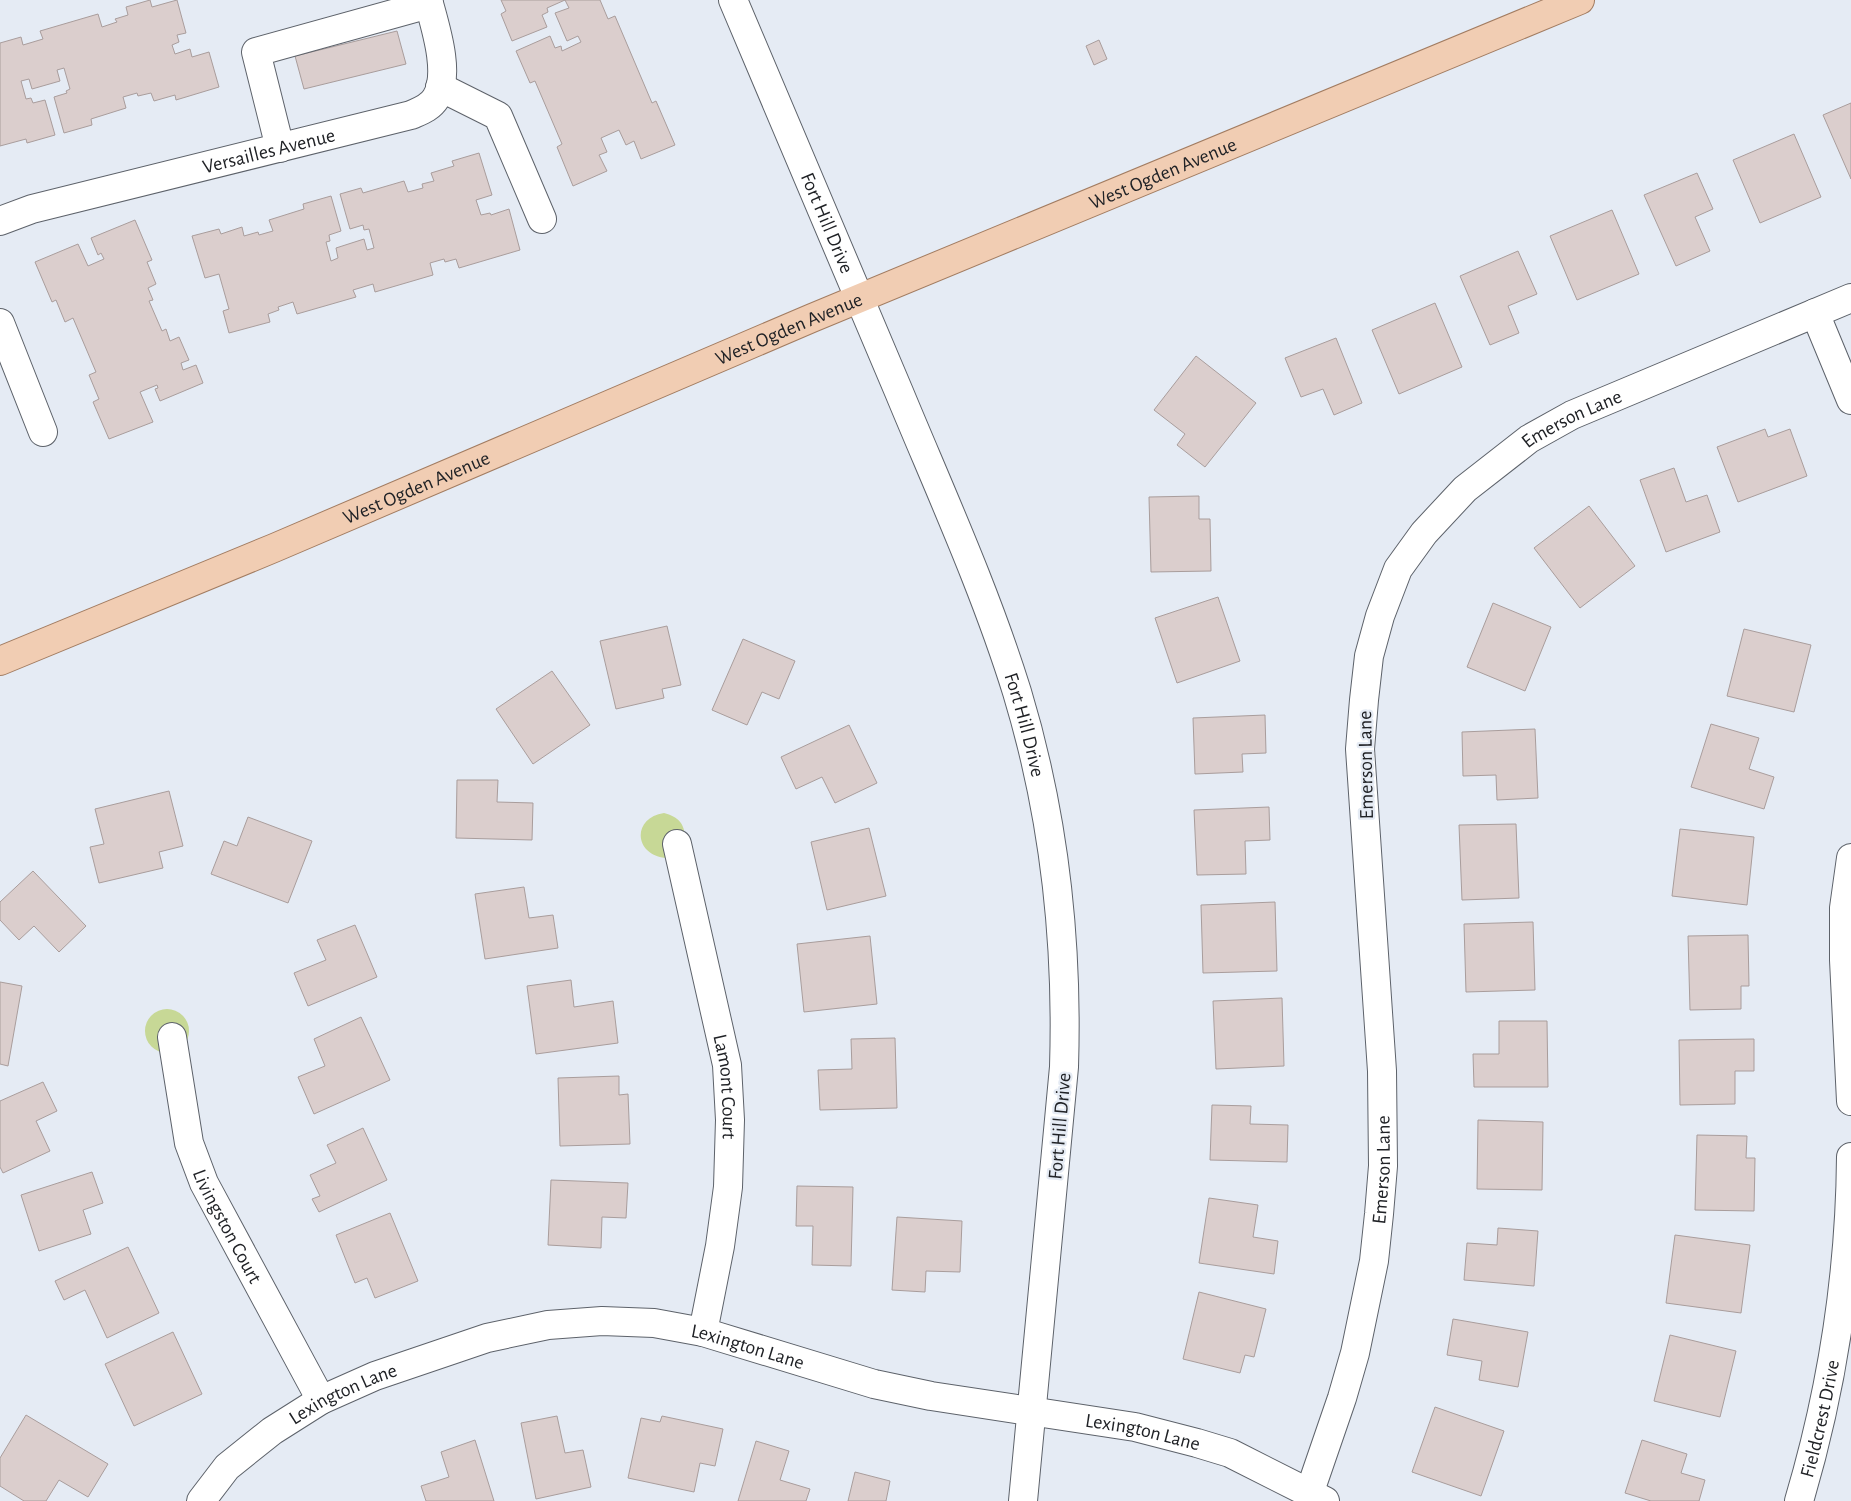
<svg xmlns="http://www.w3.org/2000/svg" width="1851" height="1501" font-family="'Alegreya Sans',sans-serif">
<rect width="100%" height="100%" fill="#e5ebf4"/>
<path fill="#c7d896" d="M664 813C678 817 685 823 685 839L667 858C634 856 631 818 664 813Z
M145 1031a22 22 0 1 1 44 0a22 22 0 1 1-44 0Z"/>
<path fill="#dbcecd" stroke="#a99d9c" d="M150 0 152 7 177 0 186 33 177 35 179 42 172 45 175 54 190 49 192 57 209 52 219 87 176 100 175 95 154 101 151 93 138 96 137 93 123 97 126 108 91 119 92 125 64 133 54 97 67 93 66 91 70 89 64 68 57 70 60 81 32 89 29 79 21 81 26 99 31 98 33 103 45 100 55 135 27 143 26 139 0 146V43L21 37 23 45 43 39 40 31 98 14 102 27 117 22 115 19 128 15 126 7Z
M501 0H600L608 19 615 16 652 103 656 101 675 145 641 159 634 141 626 145 619 130 601 138 607 152 599 155 607 171 573 186 557 147 562 144 535 81 530 83 516 51 550 36 555 48 561 46 562 51 581 42 578 36 567 41 555 13 569 8 565 0 547 8 548 12 542 15 547 27 512 41 501 14 506 11Z
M397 31 406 64 304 89 295 56Z
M1099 40 1107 59 1094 65 1086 46Z
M1851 103V179L1823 115Z
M1794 134 1821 197 1760 223 1733 160Z
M479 153 492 195 476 200 481 215 490 213 491 215 509 209 520 250 459 268 456 259 445 262 444 259 430 263 433 275 375 292 373 284 353 290 356 297 297 314 293 302 278 307 279 310 268 314 270 322 229 333 223 311 229 309 219 274 205 278 192 236 219 229 221 234 242 227 244 236 258 232 259 235 273 231 269 220 304 209 303 204 331 196 341 231 329 235 330 241 326 242 331 261 338 258 336 248 364 239 367 250 374 248 369 229 364 230 363 225 350 229 340 194 361 188 363 193 404 181 408 192 423 188 422 184 434 181 431 173 454 166 452 161Z
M1697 173 1713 209 1695 217 1710 251 1676 266 1644 195Z
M1612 210 1639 274 1577 300 1550 236Z
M135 220 152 260 147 262 156 284 148 288 153 300 149 301 162 331 166 329 170 341 179 337 189 360 181 363 183 370 196 365 203 383 160 401 155 389 158 388 157 385 140 392 153 422 109 439 93 402 99 399 89 375 96 372 73 318 65 322 56 300 52 302 35 262 78 244 88 266 104 259 101 253 98 255 91 238Z
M1518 251 1537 294 1508 306 1519 333 1490 345 1460 276Z
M1435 303 1462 367 1399 394 1372 330Z
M1336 338 1362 403 1334 415 1323 389 1301 397 1285 358Z
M1196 356 1256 403 1205 467 1177 445 1185 434 1154 410Z
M1765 429 1768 437 1790 429 1807 476 1738 502 1717 447Z
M1674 468 1686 502 1707 495 1720 532 1666 552 1640 480Z
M1199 496V519H1210L1211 571 1151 572 1149 497Z
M1589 506 1635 566 1580 608 1534 548Z
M1218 597 1240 661 1177 683 1155 618Z
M1493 603 1551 627 1525 691 1467 667Z
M667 626 681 685 662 689 664 698 616 709 600 641Z
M1744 629 1811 645 1794 712 1727 696Z
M743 639 795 661 779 699 762 692 747 725 712 710Z
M552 671 590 725 533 764 496 709Z
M1265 715 1266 753 1242 754 1243 772 1195 774 1193 718Z
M1711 724 1759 738 1749 769 1774 777 1764 809 1691 787Z
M849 725 877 783 835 803 822 777 796 789 781 757Z
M1535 729 1538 798 1497 800 1496 775 1463 776 1462 732Z
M457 780H498L497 802 533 803 532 840 456 838Z
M169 791 183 846 159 852 163 868 99 883 90 847 104 844 95 809Z
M1269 807 1270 840 1245 841 1246 874 1197 875 1194 810Z
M248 817 312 841 288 903 211 874 224 841 237 846Z
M1516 824 1519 898 1462 900 1459 825Z
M869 828 886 896 827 910 811 842Z
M1680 829 1754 837 1747 905 1672 896Z
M33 871 86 926 59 952 34 926 19 940 0 920V902Z
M524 887 529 918 553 915 558 948 485 959 475 894Z
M1275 902 1277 971 1203 973 1201 905Z
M1533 922 1535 990 1466 992 1464 924Z
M355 925 377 977 308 1006 294 973 326 960 317 940Z
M1748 935 1749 986H1741V1009L1690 1010 1688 936Z
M870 936 877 1004 804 1012 797 944Z
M571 980 574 1007 613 1001 618 1043 536 1054 527 986Z
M0 982 22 986 8 1066 0 1064Z
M1282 998 1284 1066 1216 1069 1213 1001Z
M361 1017 390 1080 314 1114 298 1077 325 1066 314 1039Z
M1499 1021H1547L1548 1087H1474L1473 1054H1499Z
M895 1038 897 1108 820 1110 818 1070 852 1069 851 1039Z
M1754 1039V1071H1735V1104L1680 1105 1679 1040Z
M619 1076V1095L628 1094 630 1144 560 1146 558 1078Z
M43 1082 57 1111 36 1121 50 1151 3 1173 0 1167V1101Z
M1212 1105 1251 1106 1250 1124 1288 1125 1287 1162 1210 1160Z
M1478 1120 1543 1122 1542 1190 1477 1189Z
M363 1128 387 1180 319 1212 312 1199 320 1196 310 1175 336 1163 327 1145Z
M1697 1135 1747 1136 1746 1158H1755L1754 1211 1695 1210Z
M92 1172 103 1203 83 1210 91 1234 39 1251 21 1195Z
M551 1180 628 1183 626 1218 602 1217 601 1248 548 1245Z
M797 1186 853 1187 851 1266 812 1265 813 1226H796Z
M1209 1198 1258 1205 1253 1237 1278 1241 1274 1274 1199 1263Z
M390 1213 418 1281 375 1298 367 1278 355 1283 336 1235Z
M897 1217 962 1221 960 1272 926 1271 925 1292 892 1290Z
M1498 1228 1538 1231 1534 1286 1464 1280 1467 1243 1497 1245Z
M1675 1235 1750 1245 1741 1313 1666 1303Z
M128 1247 159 1313 107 1338 85 1290 64 1300 55 1281Z
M1199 1292 1266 1309 1254 1357 1245 1355 1240 1373 1183 1359Z
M1453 1319 1528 1332 1518 1387 1479 1380 1482 1361 1447 1355Z
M173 1332 202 1394 134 1426 105 1364Z
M1670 1335 1736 1351 1720 1417 1654 1401Z
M1435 1407 1504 1431 1481 1496 1412 1472Z
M26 1415 108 1464 88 1497 59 1480 46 1501H24L0 1486V1458Z
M557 1416 565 1453 583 1450 591 1487 536 1499 521 1423Z
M662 1416 723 1429 715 1466 700 1463 694 1492 628 1478 641 1418 660 1422Z
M475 1440 494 1501H426L421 1486 449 1477 441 1452Z
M1642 1440 1687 1454 1681 1473 1705 1480 1699 1501H1651L1625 1493Z
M756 1441 789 1451 780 1480 810 1489 806 1501H738Z
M855 1472 890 1481 886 1501H848Z"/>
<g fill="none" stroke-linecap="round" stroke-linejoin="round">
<defs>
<g id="minor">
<path id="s1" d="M733 0C789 130 844 261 899 392 940 491 985 589 1017 692 1054 814 1068 940 1064 1067L1023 1501"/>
<path d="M440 87 498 116 542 219"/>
<path d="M280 148 256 52 429 4"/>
<path id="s2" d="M0 221 32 209 411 115C420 111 430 108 436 98 451 74 435 26 428 0"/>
<path d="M1815 313 1851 400"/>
<path d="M0 323 43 432"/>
<path id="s3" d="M677 844 727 1065 730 1120 728 1187 720 1246 703 1332"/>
<path d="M1851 858 1844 908V960L1851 1101"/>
<path id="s4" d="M172 1037 189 1143 204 1183 321 1400"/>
<path id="s5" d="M1309 1494 1342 1398 1355 1353 1374 1261 1379 1214 1383 1166 1382 1071 1360 749 1364 700 1369 656 1380 616 1398 569 1424 533 1465 489 1529 439 1572 415 1851 298"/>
<path id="s6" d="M201 1501 227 1467 272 1431 321 1400 375 1376 487 1338 548 1325 602 1321 654 1323 703 1332 874 1384 931 1396 1135 1427 1197 1443 1230 1453 1325 1501"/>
<path id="s7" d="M1799 1501C1832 1390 1850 1272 1851 1157"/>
</g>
<g id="major">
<path id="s8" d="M0 661 274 548 812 318 1580 0"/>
</g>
</defs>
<use href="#minor" stroke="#5d626a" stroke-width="30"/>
<use href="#major" stroke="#a27c61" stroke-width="30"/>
<use href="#minor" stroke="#fff" stroke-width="28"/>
<use href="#major" stroke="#f1cdb3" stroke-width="28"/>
</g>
<g text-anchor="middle" stroke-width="4.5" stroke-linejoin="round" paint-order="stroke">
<g font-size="20" fill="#202226" stroke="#e5ebf4">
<text dy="7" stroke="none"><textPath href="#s2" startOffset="278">Versailles Avenue</textPath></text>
<text dy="7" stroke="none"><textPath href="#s8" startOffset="1261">West Ogden Avenue</textPath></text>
<text dy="7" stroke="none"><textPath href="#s1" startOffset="242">Fort Hill Drive</textPath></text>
<text dy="7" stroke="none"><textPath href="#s8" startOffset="856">West Ogden Avenue</textPath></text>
<text dy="7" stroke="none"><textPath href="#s5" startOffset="1174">Emerson Lane</textPath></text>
<text dy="7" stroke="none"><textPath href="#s8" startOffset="451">West Ogden Avenue</textPath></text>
<text dy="7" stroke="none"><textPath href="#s1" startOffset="782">Fort Hill Drive</textPath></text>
<text transform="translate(1365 765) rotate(-91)" y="7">Emerson Lane</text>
<text dy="7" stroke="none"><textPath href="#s3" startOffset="248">Lamont Court</textPath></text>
<text transform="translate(1059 1126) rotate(-85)" y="7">Fort Hill Drive</text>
<text dy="7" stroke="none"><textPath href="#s5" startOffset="334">Emerson Lane</textPath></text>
<text dy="7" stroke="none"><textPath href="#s4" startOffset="199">Livingston Court</textPath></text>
<text dy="7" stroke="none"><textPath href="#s6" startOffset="601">Lexington Lane</textPath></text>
<text dy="7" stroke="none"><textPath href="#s6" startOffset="181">Lexington Lane</textPath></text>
<text dy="7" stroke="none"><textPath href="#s7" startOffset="85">Fieldcrest Drive</textPath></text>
<text dy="7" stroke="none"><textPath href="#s6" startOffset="1006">Lexington Lane</textPath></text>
</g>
</g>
</svg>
